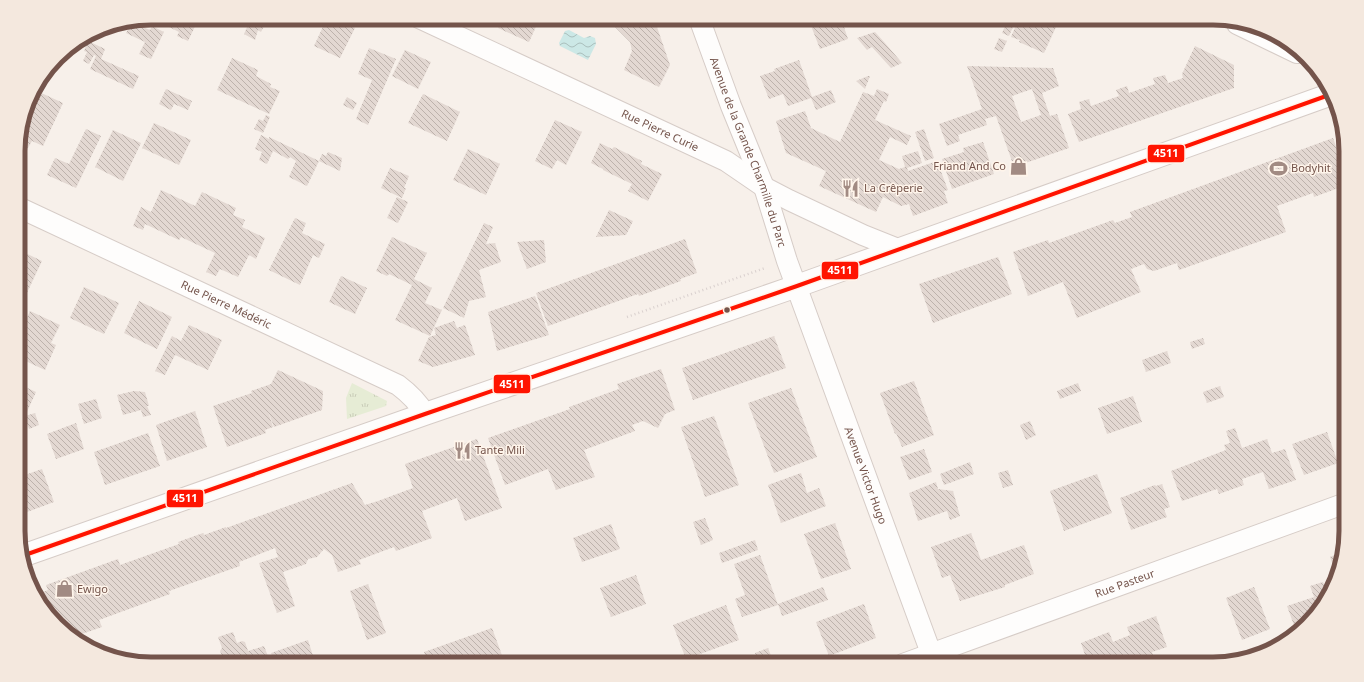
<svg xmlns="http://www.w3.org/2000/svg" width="1364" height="682" font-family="'Noto Sans',sans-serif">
<defs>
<pattern id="grass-tufts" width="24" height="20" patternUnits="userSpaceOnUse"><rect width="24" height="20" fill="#e6ecd5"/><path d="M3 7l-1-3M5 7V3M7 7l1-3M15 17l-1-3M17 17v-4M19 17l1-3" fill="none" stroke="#c9ccb8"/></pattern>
<pattern id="water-waves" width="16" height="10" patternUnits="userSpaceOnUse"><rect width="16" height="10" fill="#cce8e6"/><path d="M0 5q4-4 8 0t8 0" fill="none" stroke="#aabfbc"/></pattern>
<pattern id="building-back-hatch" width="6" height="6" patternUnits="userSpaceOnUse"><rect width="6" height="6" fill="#e3d8d2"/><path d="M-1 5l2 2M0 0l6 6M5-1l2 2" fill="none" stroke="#bdb2ac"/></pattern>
</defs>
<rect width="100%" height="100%" fill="#f7f0ea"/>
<path fill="url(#grass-tufts)" d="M352 383 387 401 386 406 347 419 346 398Z"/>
<path fill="url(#water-waves)" d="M569 30 584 38 590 36 595 38 596 44 588 60 560 46 559 43 565 31Z"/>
<path fill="url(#building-back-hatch)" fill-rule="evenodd" d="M165 18H199L188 41 177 36 179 32 163 24Z
M215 18H229L226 23Z
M251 18H268L261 32 258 30 255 40 244 34Z
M327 18H333L355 28 340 58 314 46Z
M496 18H540L529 42 498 28 502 21Z
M620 18H658L661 26 657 27 670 65 659 87 624 70 632 51 630 42 615 27 622 24Z
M808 18H841L848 39 820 49Z
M1019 18H1041L1057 25 1044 53 1019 42 1020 40 1011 37Z
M132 22 150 30 152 26 164 32 151 59 139 54 145 42 126 33Z
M1006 24 1013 27 1009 36 1002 33Z
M875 32 885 43 902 63 891 68 872 47 867 50 857 38Z
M999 38 1007 41 1002 52 994 49Z
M88 41 105 49 101 59 139 76 133 89 90 69 96 56 94 55 89 64 83 61 87 52 84 51Z
M1195 46 1234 65V88L1079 142 1068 114 1081 109 1079 102 1089 99 1091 106 1119 96 1116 90 1127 86 1129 93 1155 84 1153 78 1165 75 1168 83 1183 78 1182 74Z
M369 48 396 59 368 125 356 119 372 80 358 74Z
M405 50 431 62 418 89 392 76Z
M232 58 258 70 256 76 271 84 270 87 280 91 269 114 217 90Z
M799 60 812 97 831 90 836 102 816 110 811 98 788 106 783 94 769 99 760 76 775 71 774 69Z
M967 66 1053 68 1059 86 1042 93 1050 116 1057 114 1069 148 1014 167 996 116 985 119 987 125 958 135 960 141 947 146 939 124 982 109ZM1032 89 1041 115 1021 122 1012 96Z
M868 76H870L865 89 856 81Z
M166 89 192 101 188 110 174 104 171 110 159 104Z
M877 89 889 94 886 102 884 101 875 120 911 136 907 145 890 137 879 160 899 169 905 167 902 156 918 151 922 163 907 168 908 171 937 161 948 190 944 191 948 203 913 216 909 204 901 206 883 197 876 212 819 186 826 171 786 153 776 121 805 111 811 128 840 142 863 92 874 96Z
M37 91 63 103 43 146 32 141 28 148 19 141 25 118Z
M423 94 460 112 447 141 408 123Z
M347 97 357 103 353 110 343 105Z
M266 115 270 117 263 133 254 129 259 119 263 121Z
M555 120 582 132 566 165 557 160 552 169 535 161Z
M154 123 191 140 179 165 142 148Z
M86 129 101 136 76 188 47 175 55 158 69 164Z
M924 129 934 158 925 161 915 132Z
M113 130 141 143 123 181 95 167Z
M1343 131 1345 134V147L1339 132Z
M261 135 269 139V137L319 161 307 186 289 177 296 161 290 157 288 159 273 151 267 164 259 160 262 152 255 149Z
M1333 138 1345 172V189L1344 186 1314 197 1313 193 1277 206 1286 232 1179 270 1177 263 1154 271 1147 269 1144 264 1131 269 1141 292 1077 318 1063 282 1028 296 1013 252 1048 240 1049 243 1113 220 1115 223 1132 217 1130 212Z
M983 142 994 174 952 189 942 159 964 152 963 148Z
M600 143 612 149 614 147 642 161 641 164 662 174 648 201 628 191 632 184 603 170V169L591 163Z
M468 149 500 164 486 195 453 180Z
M328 152 342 158 340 171 319 161 322 154 326 156Z
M390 168 409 176 404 188H406L402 198 381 188Z
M161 190 195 206 202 192 236 208 233 215 245 220 242 227 265 238 256 259 249 255 238 277 220 269 216 276 206 272 215 253 181 237 179 240 145 224 143 230 133 226 141 207 151 212Z
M397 197 408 202 398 223 387 218Z
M609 210 633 221 626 235 596 237Z
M295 218 306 223 302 233 325 244 319 258 313 255 300 285 269 270Z
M484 223 493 227 486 244 495 243 501 262 479 270 486 297 469 301 464 318 443 308Z
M392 237 427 253 414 279 432 288 425 303 442 310 430 336 395 320 412 285 389 274 387 276 376 271Z
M685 239 697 273 680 279 681 281 639 296 638 294 548 326 536 293Z
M544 240 546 262 527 269 517 242Z
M19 250 42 261 25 297 19 294Z
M998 257 1012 294 933 323 919 284Z
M341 276 367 288 355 314 329 302Z
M84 287 119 303 104 334 70 318Z
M535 296 549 335 497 351 488 312Z
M139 301 172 317 157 349 124 333Z
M30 311 60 325 51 343 56 345 45 370 19 358V335Z
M454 321 457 328 465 325 475 355 433 367 418 361 429 337 436 335 434 328Z
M189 325 222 340 208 370 175 355 165 375 155 371 172 336 181 341Z
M774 336 786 368 693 400 682 368Z
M1203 338 1205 344 1192 349 1190 342Z
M1167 351 1171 363 1146 372 1142 360Z
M661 369 675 410 665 414 658 428 643 421 632 425 635 431 584 450 595 477 556 490 548 469 505 485 488 438 570 409 569 407 619 389 617 384Z
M278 370 323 391 322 410 274 427 268 411 273 427 265 430 266 433 227 447 213 406 252 393 251 391 271 384Z
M914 381 934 435 902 447 896 433 895 434 880 393Z
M1078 383 1081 391 1060 399 1057 391Z
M19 384 36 392 25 416 35 413 39 425 29 429 25 418 19 415Z
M1220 386 1224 397 1207 403 1203 392Z
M791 388 817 457 774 473 748 403Z
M134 391 145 392 149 406H147L151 415 143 417 141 410 123 415 117 395Z
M1133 396 1142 422 1107 434 1098 408Z
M96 399 102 418 84 424 78 404Z
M195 411 207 447 167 461 156 425Z
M714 416 739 485 705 497 681 427Z
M1030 421 1036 435 1026 440 1020 425Z
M76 423 84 449 56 459 47 434Z
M1235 428 1242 448 1267 439 1272 453 1285 449 1296 480 1269 489 1263 472 1242 479 1244 485 1219 494 1217 489 1182 501 1171 471 1226 450 1224 445 1230 443 1226 431Z
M1327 432 1338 463 1304 475 1292 444Z
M148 433 160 466 105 485 94 452Z
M477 439 502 508 465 521 457 498 422 511 432 538 396 551 394 547 359 560 361 564 338 572 332 555 324 549 317 557 308 559 306 564 283 572 295 606 277 613 259 563 278 557 275 548 239 562 240 566 169 591 170 594 99 620 102 627 76 636 45 612 38 594 48 590 46 585 118 559 120 565 179 544 178 542 203 533 204 535 226 527V528L352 483 365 505 378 501 413 488 405 464Z
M924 449 932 472 909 480 900 457Z
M970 462 974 474 944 485 940 474Z
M42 469 54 502 19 515V477Z
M1008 470 1013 485 1003 488 998 473Z
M801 473 807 493 819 488 826 506 781 523 768 485Z
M1097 474 1112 513 1064 531 1050 491Z
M936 482 938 489 953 491 960 516 950 520 947 511 918 521 909 493Z
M1162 484 1170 507 1164 509 1167 517 1131 530 1120 498 1155 485 1156 486Z
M705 518 713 540 701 545 693 522Z
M835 523 851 569 821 579 804 534Z
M611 524 620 549 582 562 573 538Z
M971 533 981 560 1024 545 1034 574 1005 585V587L960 601 950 575 942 578 931 547Z
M755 540 758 550 722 563 719 553Z
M1341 552 1336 574 1330 557Z
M760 555 778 605 742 617 735 599 745 595 734 564Z
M636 575 646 604 611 617 600 588Z
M1323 582 1328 595 1296 631 1287 606 1314 597 1310 586Z
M368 584 386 633 367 640 350 591Z
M823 587 828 600 782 616 778 604Z
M1254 587 1270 629 1242 640 1226 598Z
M864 604 876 638 829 656 816 622Z
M726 605 739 640 686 659 673 625Z
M1156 616 1167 647 1152 652 1155 661 1146 664H1121L1119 658 1104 664H1088L1081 643 1109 632 1113 642 1130 635 1127 627Z
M492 628 503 658 492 663 490 658 475 664H429L424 652Z
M233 632 237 643 242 641 245 642 248 651 264 646 271 664H219L218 662 224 660 220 651 222 648 218 637Z
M308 640 314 659 301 664H275L271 653Z
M768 648 774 663 759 664 755 653Z
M383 658 385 664H367Z
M404 658 405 664H389Z"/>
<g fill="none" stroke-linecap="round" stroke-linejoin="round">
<defs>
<g id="minor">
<path id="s1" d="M419 18 726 161 764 187 789 200 863 235 898 249"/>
<path id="s2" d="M699 18 731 106 764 187 787 261 935 664"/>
<path d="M1237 24 1297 53"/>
<path id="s3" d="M18 207 398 385C410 394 418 402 425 414"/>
<path id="s4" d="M903 664 1346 503"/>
</g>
<path id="tertiary" d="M22 556 425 414 797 286 1329 95"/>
</defs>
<use href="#minor" stroke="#d6ccc7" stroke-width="22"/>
<use href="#tertiary" stroke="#d6ccc7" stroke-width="24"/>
<path stroke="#d9d0ce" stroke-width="2.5" stroke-dasharray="1 3" stroke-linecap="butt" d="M627 317 765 268"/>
<use href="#minor" stroke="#fefdfc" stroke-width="20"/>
<use href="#tertiary" stroke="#fefdfc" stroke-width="22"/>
<defs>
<path id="bus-1" d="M22 556 425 414 797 286 1329 95"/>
</defs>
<use href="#bus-1" stroke="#fff5eb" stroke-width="7"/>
<use href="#bus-1" stroke="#ff1400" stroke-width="4"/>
</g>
<defs>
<symbol id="shop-bare" viewBox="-9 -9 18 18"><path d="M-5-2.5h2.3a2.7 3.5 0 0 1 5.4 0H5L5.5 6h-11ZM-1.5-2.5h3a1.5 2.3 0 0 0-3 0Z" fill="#a28b83" stroke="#fff5eb" stroke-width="2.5" paint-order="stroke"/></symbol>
<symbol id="stadium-bare" viewBox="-9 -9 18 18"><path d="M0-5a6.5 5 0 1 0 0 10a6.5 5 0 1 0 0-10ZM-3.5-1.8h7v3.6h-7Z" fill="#a28b83" stroke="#fff5eb" stroke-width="2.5" paint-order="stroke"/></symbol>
<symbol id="restaurant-bare" viewBox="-9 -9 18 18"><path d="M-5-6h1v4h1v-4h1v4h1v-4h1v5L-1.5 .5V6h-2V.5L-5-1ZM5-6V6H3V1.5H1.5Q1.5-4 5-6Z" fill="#a28b83" stroke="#fff5eb" stroke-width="2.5" paint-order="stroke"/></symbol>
</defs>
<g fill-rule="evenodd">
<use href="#shop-bare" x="1006" y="154" width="25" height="25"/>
<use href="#stadium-bare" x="1266" y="156" width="25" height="25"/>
<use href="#restaurant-bare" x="838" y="176" width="25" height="25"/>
<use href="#restaurant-bare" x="450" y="438" width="25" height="25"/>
<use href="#shop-bare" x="52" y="576" width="25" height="25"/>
</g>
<circle fill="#74544b" stroke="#fff5eb" stroke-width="1.5" cx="727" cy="310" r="3.5"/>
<g text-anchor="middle" stroke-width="3" stroke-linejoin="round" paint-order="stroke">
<g font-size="11" fill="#74544b" stroke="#fff5eb">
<text dy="4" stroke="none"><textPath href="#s1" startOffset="266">Rue Pierre Curie</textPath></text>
<text dy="4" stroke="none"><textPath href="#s2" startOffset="143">Avenue de la Grande Charmille du Parc</textPath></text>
<text dy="4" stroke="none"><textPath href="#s3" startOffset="230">Rue Pierre Médéric</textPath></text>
<text dy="4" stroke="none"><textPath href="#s2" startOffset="487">Avenue Victor Hugo</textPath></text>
<text dy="4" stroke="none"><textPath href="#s4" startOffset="236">Rue Pasteur</textPath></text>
</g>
<g font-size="11" fill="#74544b" stroke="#fff5eb" text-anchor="start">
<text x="1006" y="170" text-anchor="end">Friand And Co</text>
<text x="1291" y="172">Bodyhit</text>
<text x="864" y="192">La Crêperie</text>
<text x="475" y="454">Tante Mili</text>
<text x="77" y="593">Ewigo</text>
</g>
</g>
<path d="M0 0H1364V682H0ZM151 25H1213A126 126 0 0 1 1339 151V531A126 126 0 0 1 1213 657H151A126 126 0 0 1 25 531V151A126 126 0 0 1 151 25Z" fill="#f4e8de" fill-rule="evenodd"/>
<path fill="none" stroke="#74544b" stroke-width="5" d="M151 25H1213A126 126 0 0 1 1339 151V531A126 126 0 0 1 1213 657H151A126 126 0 0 1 25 531V151A126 126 0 0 1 151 25Z"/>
<g stroke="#fff5eb" stroke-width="1.5">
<rect x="1147" y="144" width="38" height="19" rx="4" fill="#ff1400"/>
<rect x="821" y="261" width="38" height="19" rx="4" fill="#ff1400"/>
<rect x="493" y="374" width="38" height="20" rx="4" fill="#ff1400"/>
<rect x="166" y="489" width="38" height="19" rx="4" fill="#ff1400"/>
</g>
<g font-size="11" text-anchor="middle" font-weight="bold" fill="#fff">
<text x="1166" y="157">4511</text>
<text x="840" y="274">4511</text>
<text x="512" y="388">4511</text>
<text x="185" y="502">4511</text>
</g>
</svg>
